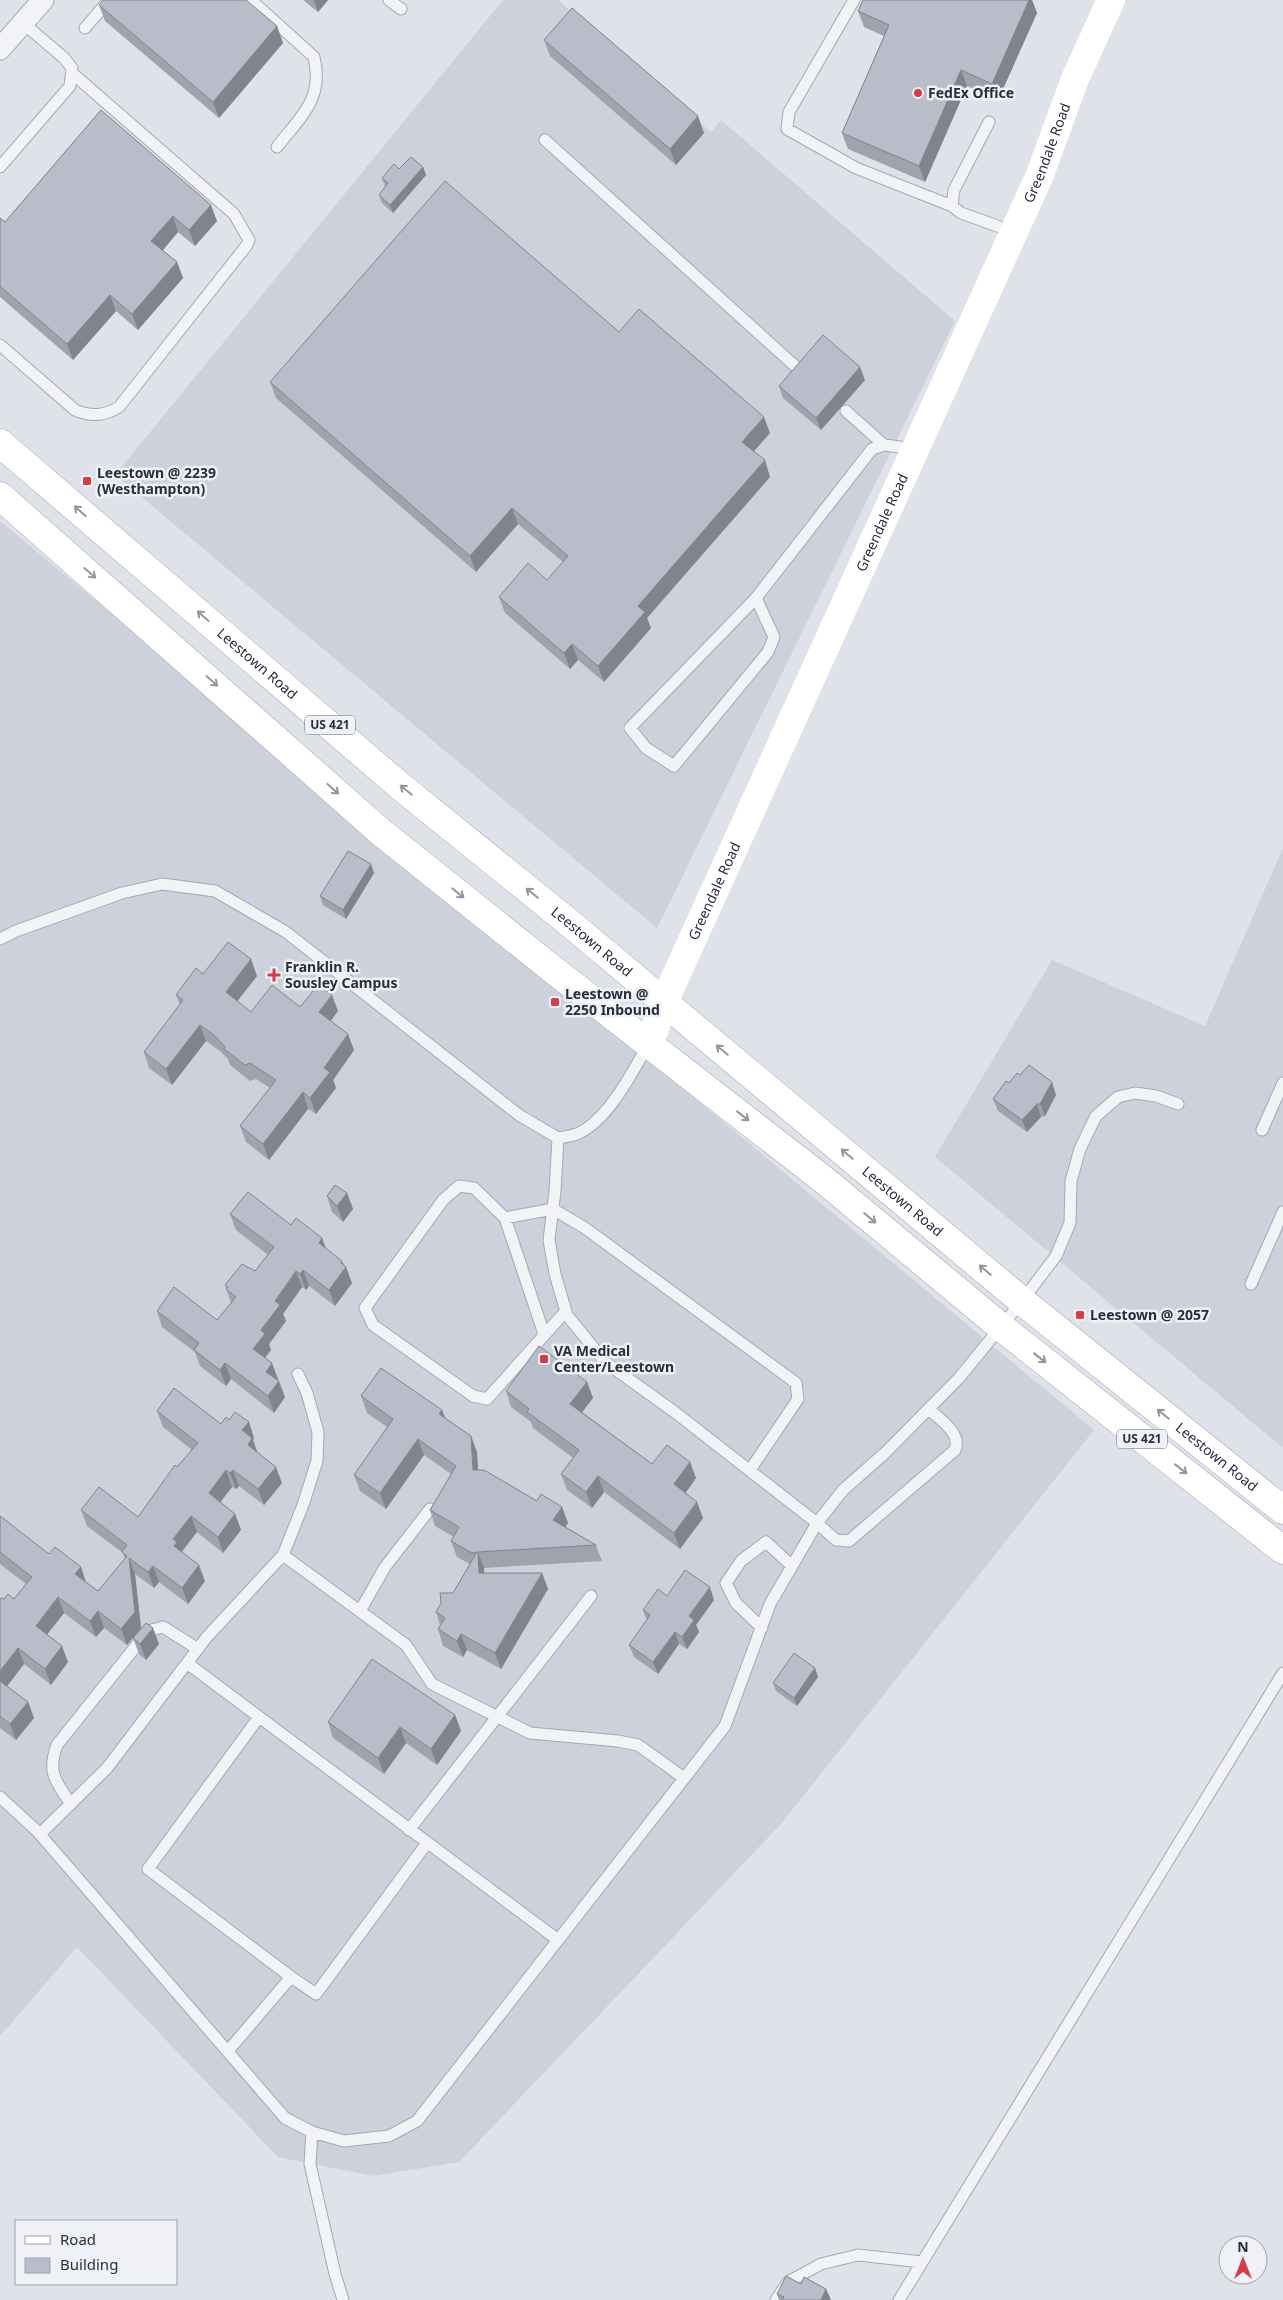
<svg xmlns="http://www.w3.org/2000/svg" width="1283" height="2300" font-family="'Noto Sans',sans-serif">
<rect width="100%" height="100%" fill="#dfe2e9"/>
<path fill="#cdd1db" d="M503 0H558L711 132 721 120 955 321 657 928 115 475Z
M0 521 1094 1430 781 1824 459 2162 373 2176 278 2157 77 1947 0 2036Z
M1283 848V1448L935 1157 1052 960 1205 1026Z"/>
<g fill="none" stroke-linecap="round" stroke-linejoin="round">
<defs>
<path id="lane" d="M251 0 314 57C324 99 301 116 277 147
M389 0 401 9
M854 0 789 112 787 129 856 168 952 206
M85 28 109 0
M989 122 954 190 952 206 961 213 1014 232
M545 140 795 366
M0 167 70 86 72 68 64 58 23 23
M0 345 75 410C91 417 104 416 119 407L247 245 249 240 234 214 72 73
M846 411 884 445
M756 598 774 637 768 652 674 766 646 748 630 728 756 598 872 449 884 445 916 449
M0 939 16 931 122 893 162 884 215 891 286 932 519 1115 558 1138C564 1137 571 1136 577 1134 608 1121 633 1071 649 1043
M1262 1130 1283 1083
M558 1138 555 1191 549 1240 555 1274 567 1315 605 1362 676 1413 817 1523 843 1490 885 1453 959 1378 1022 1301 1056 1256 1070 1223 1071 1181 1080 1149 1096 1116 1118 1097 1135 1093 1156 1096 1178 1104
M505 1218 544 1334
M1251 1284 1283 1212
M566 1311 487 1399 473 1396 373 1325 365 1308 443 1200 459 1186 474 1188 505 1218 553 1209 585 1228 796 1383 798 1399 750 1470
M283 1555 406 1645 432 1684 530 1733 618 1741 638 1745 684 1778
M360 1611 385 1567 430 1509
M762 1628 736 1603 726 1583 741 1561 766 1542 792 1566
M187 1663 558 1940
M0 1797 37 1831 285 2118 312 2132 344 2141 389 2136 417 2121 725 1726 770 1604 817 1523 836 1540 849 1541 955 1450C962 1433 940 1420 929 1409
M71 1804C55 1781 47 1772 57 1745L148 1631 163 1627 198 1649
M409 1830 591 1596
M40 1834 107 1768 206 1638 283 1555 303 1505 317 1461 318 1432 307 1393 298 1374
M291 1977 316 1994 427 1843
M228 2051 291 1977 148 1869 259 1717
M312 2132 310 2164 335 2274 343 2300
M776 2300 788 2282 821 2264 858 2255 922 2262
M899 2300 1283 1673"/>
<path id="street" d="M0 49 43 0"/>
<g id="primary">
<path id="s2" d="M0 443 400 786 567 921 1022 1301 1283 1510"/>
<path d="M0 496 382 833 551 968 824 1180 1001 1327 1283 1550"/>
</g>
</defs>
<use href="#lane" stroke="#a4a8b3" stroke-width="13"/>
<use href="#street" stroke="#a4a8b3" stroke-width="23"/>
<use href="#primary" stroke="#9ea5b5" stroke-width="29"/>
<use href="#lane" stroke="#f2f3f7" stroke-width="11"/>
<use href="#street" stroke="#f2f3f7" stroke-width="21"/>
<path stroke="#fff" stroke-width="28" id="s1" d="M650 1043 664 1002 1039 177 1075 79 1111 0"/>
<use href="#primary" stroke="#fff" stroke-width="28"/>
</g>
<path fill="#9fa3ad" d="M303 0H328L318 12Z
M863 0H1032L1037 13 998 100 967 86 925 182 848 149 842 133 884 36 864 27 858 11Z
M99 5 277 26 283 43 219 118 105 21Z
M544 40 704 133 676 165 550 56Z
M101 110 217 221 195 246 178 232 163 250 177 262 183 278 138 330 116 311 73 360 0 297V218L5 222Z
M423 167 426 175 393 213 382 203 379 195 385 187 382 178 399 169Z
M619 332 770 433 754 451 770 477 647 618 651 628 604 682 578 660 570 669 505 613 499 597 547 580 563 562 518 524 476 572 276 398 270 382Z
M865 380 821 430 783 398 779 386Z
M371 864 374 873 346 919 323 905 320 896Z
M203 974 257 976 237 1001 251 1012 300 1007 338 1011 331 1021 354 1050 333 1080 336 1088 316 1114 308 1109 269 1160 246 1142 240 1126 270 1088 256 1079 250 1081 230 1065 228 1059 220 1051 206 1041 172 1085 149 1068 144 1052 180 1005 176 995Z
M1020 1075 1056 1095 1045 1116 1041 1117 1027 1132 998 1111 993 1099 1009 1083Z
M347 1193 353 1209 343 1222 332 1212 327 1196Z
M230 1214 291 1225 322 1238 325 1248 344 1266 352 1283 335 1306 309 1286 306 1290 302 1287 283 1314 286 1321 269 1344 271 1350 265 1358 272 1363 277 1380 285 1397 274 1413 231 1379 226 1386 200 1366 195 1352 162 1327 157 1311 217 1320 231 1303 225 1285 255 1271 268 1255 236 1230Z
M587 1382 593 1398 582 1412 652 1464 696 1478 685 1493 703 1518 680 1549 604 1492 592 1508 567 1490 561 1474 573 1458 533 1428 531 1422 511 1407 506 1391Z
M361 1396 442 1410 446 1419 471 1436 477 1452 478 1470 537 1501 562 1507 568 1523 565 1527 596 1545 602 1561 484 1568V1573H542L548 1589 501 1669 467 1650 463 1657 443 1646 438 1629 440 1625 436 1612 453 1593 470 1564 457 1557 451 1541 454 1537 435 1526 430 1510 451 1474 424 1455 386 1509 360 1491 354 1475 387 1427 367 1413Z
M157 1411 221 1424 254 1438 253 1440 257 1452 282 1483 264 1505 239 1486 236 1489 232 1487 220 1502 235 1514 241 1530 223 1553 197 1532 182 1552 205 1581 188 1604 159 1582 154 1588 135 1574 141 1628 127 1645 104 1628 96 1637 64 1613 47 1634 68 1662 51 1685 24 1664 7 1686 28 1702 34 1718 16 1740 0 1728V1599H14L26 1584 0 1564V1516L49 1554 81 1567 86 1583 98 1591 125 1559 123 1553 87 1526 81 1510 138 1517 177 1467 192 1450 163 1427Z
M667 1596 714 1600 696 1625 699 1632 687 1649 679 1644 658 1674 634 1657 629 1645 647 1621 643 1610Z
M133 1638 159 1644 146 1660 139 1654Z
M815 1668 818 1677 797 1706 776 1691 773 1683Z
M455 1715 461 1731 437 1765 406 1743 384 1774 333 1738 328 1722Z
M801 2284 826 2289 831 2300H779L777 2294Z"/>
<path fill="#82848d" d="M314 0H328L318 12Z
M1029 0H1032L1037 13 998 100 992 84Z
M277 26 283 43 219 118 213 102Z
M961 70 967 86 925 182 919 166Z
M698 116 704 133 676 165 670 149Z
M423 167 426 175 393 213 390 205Z
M211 205 217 221 195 246 189 230Z
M173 216 178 232 157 257 151 241Z
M177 262 183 278 138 330 132 314Z
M110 295 116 311 73 360 67 344Z
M860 367 865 380 821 430 816 418Z
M764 417 770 433 748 458 742 442Z
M765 460 770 477 647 618 651 628 604 682 598 666 638 606Z
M512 508 518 524 476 572 470 556Z
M572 644 578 660 570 669 564 653Z
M371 864 374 873 346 919 343 910Z
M251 959 257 976 232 1008 226 992Z
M332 995 338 1011 325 1028 319 1012Z
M200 1025 206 1041 172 1085 166 1069Z
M348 1034 354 1050 333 1080 336 1088 316 1114 310 1098 324 1068Z
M1052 1082 1056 1095 1045 1116 1040 1104Z
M303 1092 308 1109 269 1160 263 1144Z
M1037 1104 1041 1117 1027 1132 1022 1120Z
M347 1193 353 1209 343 1222 337 1206Z
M322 1238 328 1254 319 1243Z
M342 1261 345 1268 346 1267 352 1283 335 1306 329 1290Z
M303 1270 309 1286 306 1290 300 1274Z
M296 1271 302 1287 283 1314 286 1321 269 1344 271 1350 259 1365 253 1349 261 1330 275 1301Z
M225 1363 231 1379 226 1386 220 1370Z
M272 1363 278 1379 272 1388 266 1372Z
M279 1381 285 1397 274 1413 268 1396Z
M587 1382 593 1398 576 1420 570 1404Z
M442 1410 448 1426 439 1414Z
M249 1422 254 1438 253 1440 258 1454 254 1461 242 1430Z
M471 1436 477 1452 479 1486 473 1470Z
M418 1439 424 1455 386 1509 380 1493Z
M690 1462 696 1478 680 1501 674 1484Z
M276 1467 282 1483 264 1505 258 1489Z
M226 1470 232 1487 215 1509 209 1493Z
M233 1470 239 1486 236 1489 230 1473Z
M598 1476 604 1492 592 1508 586 1492Z
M697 1502 703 1518 680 1549 674 1533Z
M562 1507 568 1523 559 1536 553 1520Z
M235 1514 241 1530 223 1553 218 1537Z
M191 1516 197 1532 181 1552 174 1546 173 1539Z
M478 1552 484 1568 485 1589 479 1573Z
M129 1558 135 1574 141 1628 127 1645 121 1629Z
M199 1565 205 1581 188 1604 182 1588Z
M153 1566 159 1582 154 1588 148 1572Z
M81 1567 86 1583 75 1574Z
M542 1573 548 1589 501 1669 495 1653Z
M710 1587 714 1600 696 1625 699 1632 687 1649 682 1637 689 1616Z
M58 1597 64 1613 41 1642 36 1626Z
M98 1611 104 1628 96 1637 90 1621Z
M153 1628 159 1644 146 1660 140 1644Z
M675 1632 679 1644 658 1674 653 1662Z
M461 1634 467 1650 463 1657 457 1641Z
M62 1646 68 1662 51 1685 45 1669Z
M18 1648 24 1664 1 1694 0 1690V1671Z
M815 1668 818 1677 797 1706 794 1698Z
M28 1702 34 1718 16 1740 10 1724Z
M455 1715 461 1731 437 1765 431 1749Z
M400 1727 406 1743 384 1774 378 1758Z
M826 2289 831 2300H821Z"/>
<path fill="#b9bdc9" stroke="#82848d" d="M103 0H246L277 26 213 102 99 5Z
M863 0H1029L992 84 961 70 919 166 842 133 889 25 858 11Z
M572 8 698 116 670 149 544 40Z
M101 110 211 205 189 230 173 216 151 241 177 262 132 314 110 295 67 344 0 286V218L5 222Z
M411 157 423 167 390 205 379 195 388 183 382 178 394 164 399 169Z
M445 181 619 332 639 309 764 417 742 442 765 460 638 606 645 612 598 666 572 644 564 653 499 597 528 563 547 580 568 556 512 508 470 556 270 382Z
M823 335 860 367 816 418 779 386Z
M348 851 371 864 343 910 320 896Z
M228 942 251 959 226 992 251 1012 272 985 300 1007 318 985 332 995 319 1012 348 1034 324 1068 330 1072 310 1098 303 1092 263 1144 240 1126 276 1080 250 1063 245 1065 224 1049 225 1047 214 1035 200 1025 166 1069 144 1052 183 1000 176 995 196 968 203 974Z
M1029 1065 1052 1082 1040 1104H1037L1022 1120 993 1099 1006 1081 1009 1083 1017 1073 1020 1075Z
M335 1185 347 1193 337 1206 327 1196Z
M248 1192 291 1225 296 1218 322 1238 319 1243 342 1261 341 1263 346 1267 329 1290 303 1270 300 1274 296 1271 275 1301 280 1305 261 1330 265 1334 253 1349 272 1363 266 1372 279 1381 268 1396 225 1363 220 1370 194 1350 199 1343 157 1311 174 1287 217 1320 236 1297 226 1289 228 1287 225 1285 242 1264 255 1271 274 1247 230 1214Z
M539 1346 587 1382 570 1404 652 1464 667 1445 690 1462 674 1484 697 1502 674 1533 598 1476 586 1492 561 1474 579 1450 527 1412 529 1409 506 1391Z
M381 1368 442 1410 439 1414 471 1436 473 1470H484L537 1501 541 1494 562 1507 553 1520 596 1545 478 1552 479 1573H542L495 1653 461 1634 457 1641 438 1629 445 1618 436 1612 441 1603 440 1593H453L477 1552 472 1553 451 1541 459 1527 430 1510 456 1466 418 1439 380 1493 354 1475 393 1419 361 1396Z
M174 1388 221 1424 226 1417 229 1420 235 1412 249 1422 242 1430 252 1438 248 1445 276 1467 258 1489 233 1470 230 1473 226 1470 209 1493 235 1514 218 1537 191 1516 173 1539 177 1542 174 1546 199 1565 182 1588 153 1566 148 1572 129 1558 135 1612 121 1629 98 1611 90 1621 58 1597 36 1626 62 1646 45 1669 18 1648 0 1671V1599L2 1598 4 1599 8 1594 14 1599 32 1577 0 1552V1516L49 1554 55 1547 81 1567 75 1574 98 1591 127 1556 122 1552 127 1545 81 1510 99 1487 138 1517 175 1465 177 1467 198 1443 157 1411Z
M685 1570 710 1587 689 1616 694 1620 682 1637 675 1632 653 1662 629 1645 650 1615 643 1610 658 1589 667 1596Z
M146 1623 153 1628 140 1644 133 1638Z
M794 1653 815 1668 794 1698 773 1683Z
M372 1659 455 1715 431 1749 400 1727 378 1758 328 1722Z
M0 1681 28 1702 10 1724 0 1716Z
M786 2276 801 2284 804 2277 826 2289 821 2300H782L784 2297 777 2294Z"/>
<defs><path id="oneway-shaft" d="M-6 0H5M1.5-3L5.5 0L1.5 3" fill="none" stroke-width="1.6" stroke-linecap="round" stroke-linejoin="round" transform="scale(1.25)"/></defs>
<g stroke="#9396a0">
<use href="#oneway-shaft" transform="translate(80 511) rotate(-139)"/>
<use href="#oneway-shaft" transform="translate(90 573) rotate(41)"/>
<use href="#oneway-shaft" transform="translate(203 616) rotate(-139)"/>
<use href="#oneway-shaft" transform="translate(212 681) rotate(41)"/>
<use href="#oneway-shaft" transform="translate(333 789) rotate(42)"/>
<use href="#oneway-shaft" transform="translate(406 790) rotate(-141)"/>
<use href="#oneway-shaft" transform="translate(458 893) rotate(39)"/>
<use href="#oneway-shaft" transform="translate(532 893) rotate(-141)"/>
<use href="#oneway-shaft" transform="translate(722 1050) rotate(-140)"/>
<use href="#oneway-shaft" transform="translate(743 1116) rotate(38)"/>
<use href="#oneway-shaft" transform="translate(847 1154) rotate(-140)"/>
<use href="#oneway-shaft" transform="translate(870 1218) rotate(40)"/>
<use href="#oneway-shaft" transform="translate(985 1270) rotate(-140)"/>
<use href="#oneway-shaft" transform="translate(1040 1358) rotate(38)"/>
<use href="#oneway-shaft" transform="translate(1163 1414) rotate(-141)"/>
<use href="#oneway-shaft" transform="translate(1181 1469) rotate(38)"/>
</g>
<g fill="#d53d46" stroke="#eff1f6" stroke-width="2">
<circle cx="918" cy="93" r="5"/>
<rect x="82" y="476" width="10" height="10" rx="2.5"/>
<path d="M271.5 967.5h5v5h5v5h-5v5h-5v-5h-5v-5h5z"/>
<rect x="550" y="997" width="10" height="10" rx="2.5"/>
<rect x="1075" y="1310" width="10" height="10" rx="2.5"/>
<rect x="539" y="1354" width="10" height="10" rx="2.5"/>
</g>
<g text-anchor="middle" stroke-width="5" stroke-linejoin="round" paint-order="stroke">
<g fill="#eff1f6" stroke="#636877" stroke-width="1">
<rect x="305" y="715.5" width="50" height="19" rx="4"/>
<rect x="1117" y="1429.5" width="50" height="19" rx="4"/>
</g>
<g font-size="12" font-weight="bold" fill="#272e41">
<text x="330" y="729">US 421</text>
<text x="1142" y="1443">US 421</text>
</g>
<g font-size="14" font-weight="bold" fill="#272e41" stroke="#eff1f6" text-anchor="start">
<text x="928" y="98">FedEx Office</text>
<text x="97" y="478">Leestown @ 2239<tspan x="97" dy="16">(Westhampton)</tspan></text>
<text x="285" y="972">Franklin R.<tspan x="285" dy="16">Sousley Campus</tspan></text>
<text x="565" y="999">Leestown @<tspan x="565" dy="16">2250 Inbound</tspan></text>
<text x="1090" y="1320">Leestown @ 2057</text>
<text x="554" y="1356">VA Medical<tspan x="554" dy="16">Center/Leestown</tspan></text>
</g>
<g font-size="14" fill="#272e41" stroke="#eff1f6">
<text dy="5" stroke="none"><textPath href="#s1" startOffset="975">Greendale Road</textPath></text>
<text dy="5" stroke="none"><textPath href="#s1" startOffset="570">Greendale Road</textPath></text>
<text dy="5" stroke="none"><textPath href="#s2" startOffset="339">Leestown Road</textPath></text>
<text dy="5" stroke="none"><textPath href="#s1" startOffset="165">Greendale Road</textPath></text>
<text dy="5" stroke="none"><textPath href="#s2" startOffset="774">Leestown Road</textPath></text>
<text dy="5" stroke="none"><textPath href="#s2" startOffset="1179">Leestown Road</textPath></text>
<text dy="5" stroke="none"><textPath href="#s2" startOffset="1584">Leestown Road</textPath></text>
</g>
</g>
<rect x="15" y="2220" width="162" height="65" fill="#eff1f6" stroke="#9fa3ae"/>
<rect x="25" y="2236" width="25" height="8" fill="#ffffff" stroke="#9fa3ae"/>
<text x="60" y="2245" font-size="15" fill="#272e41">Road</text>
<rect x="25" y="2258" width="25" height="15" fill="#b9bdc9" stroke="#9fa3ae"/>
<text x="60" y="2270" font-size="15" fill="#272e41">Building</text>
<g transform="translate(1243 2260)"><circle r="24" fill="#eff1f6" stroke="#9fa3ae"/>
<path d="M0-4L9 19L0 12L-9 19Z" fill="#d53d46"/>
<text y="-8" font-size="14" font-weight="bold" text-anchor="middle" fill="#272e41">N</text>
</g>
</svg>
